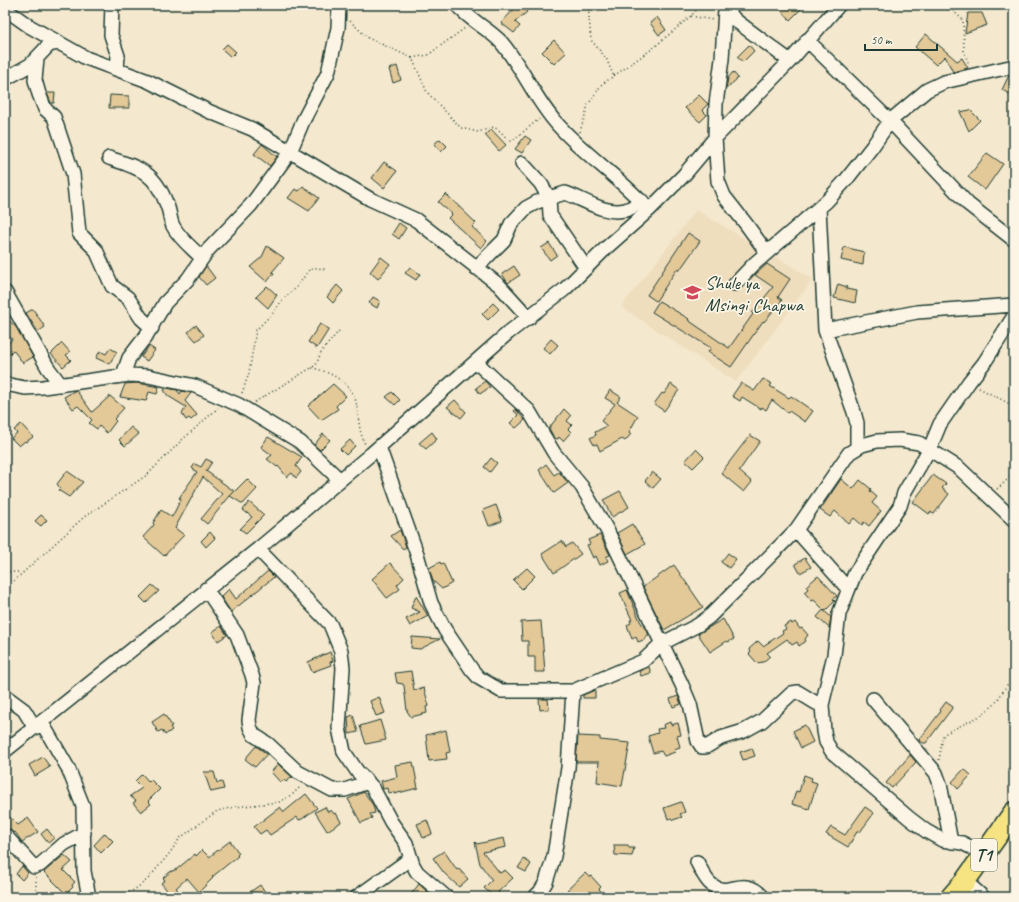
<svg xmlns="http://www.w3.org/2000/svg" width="1019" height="902" font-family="Caveat,sans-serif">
<rect width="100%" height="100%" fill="#f4e8ce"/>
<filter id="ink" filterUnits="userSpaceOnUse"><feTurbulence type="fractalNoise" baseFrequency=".025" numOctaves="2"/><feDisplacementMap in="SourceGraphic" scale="8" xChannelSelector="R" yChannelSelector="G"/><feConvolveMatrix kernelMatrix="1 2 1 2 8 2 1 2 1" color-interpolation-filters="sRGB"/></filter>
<g filter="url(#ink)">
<path fill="#efdebe" d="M696 210 813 279 736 382 621 307Z"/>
<path fill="#e3c898" stroke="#1f3d34" d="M518 5H521L527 12 515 22 520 26 514 33 501 23Z
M776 5H805L790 20Z
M968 13H982L987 25 965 33Z
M657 17 666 30 659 35 650 23Z
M926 34 957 61 962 58 968 68 953 72 945 56 936 65 915 47Z
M554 40 566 53 554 64 542 52Z
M227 44 236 52 231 57 222 49Z
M749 45 754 51 743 62 737 57Z
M397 66 401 80 393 83 389 69Z
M733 72 738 78 726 89 728 78Z
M1014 74V96L1002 90 1009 75Z
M47 93H55L54 103H51Z
M110 95 129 96V108H109Z
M699 95 708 104 702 110 707 115 700 122 685 108Z
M970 110 980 120 969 131 960 112Z
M491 129 506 145 499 151 485 135Z
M525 136 531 140 522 153 515 149Z
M440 139 447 146 441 152 434 144Z
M262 144 277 157 270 166 254 154Z
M987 153 1003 164 985 190 968 177Z
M384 162 397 171 384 188 372 178Z
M303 186 319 198 309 211 288 198 295 189 299 191Z
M446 194 476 223 472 227 487 241 481 248 448 218 452 214 438 202Z
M399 223 406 228 399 239 392 234Z
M688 233 700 241 679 271 677 269 656 301 647 295Z
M549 243 557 255 550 260 541 248Z
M267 246 284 258 272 272 274 273 267 282 250 267 262 257Z
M844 247 864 252 863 265 841 260Z
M381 257 390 264 378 279 370 272Z
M767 264 790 279 778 297 782 300 764 322 763 321 731 367 708 352 711 348 652 312 659 301 689 319 688 320 729 348 753 314 752 313 773 287 755 275Z
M206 266 215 278 206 285 199 277Z
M514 266 520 275 508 283 502 274Z
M410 267 420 274 416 280 405 273Z
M838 284 847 287 846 289 857 291 855 303 834 298Z
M337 285 343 291 333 303 327 297Z
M267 286 277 295 268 308 256 297Z
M373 297 380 301 377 308 369 303Z
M493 303 499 309 488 320 482 314Z
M33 309 45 327 38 332 26 313Z
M5 317 16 327 33 357 23 363 13 350 5 358V348L12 339 5 331Z
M320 324 329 329 317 348 308 342Z
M196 325 204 335 196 341 188 332Z
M551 339 558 345 550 354 543 348Z
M62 343 70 352 66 355 71 360 63 367 51 354Z
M149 346 155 350 147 361 141 357Z
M110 348 117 352 109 364 96 358 100 351 106 354Z
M763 379 772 384 770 386 789 398 791 396 813 411 805 422 789 411 788 413 772 400 766 410 762 407 761 409 742 397 740 401 732 396 741 383 754 391Z
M485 381 490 387 480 394 476 388Z
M137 383 159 387 157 394 149 392 146 401 120 397 125 384Z
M333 384 346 396 336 406 338 409 321 420 308 406Z
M671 384 679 390 664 411 654 404 662 393 664 394Z
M167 388 177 390 180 394 182 391 191 393 185 401 197 415 191 420 189 418 186 420 182 414 186 407 168 396 164 390Z
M76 390 92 412 110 396 124 408 114 419 116 421 107 433 99 426 97 429 89 423 92 420 78 406 73 409 64 397Z
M610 390 621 397 617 402 638 416 629 432 631 434 625 441 622 439 600 451 597 444 594 445 590 438 596 435 595 432 607 426 601 421 615 404 605 398Z
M392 392 400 400 395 405 386 397Z
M455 400 466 412 461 418 447 407Z
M515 409 525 420 516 428 510 423 518 415 514 411Z
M564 409 571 416 567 421 572 425 568 429 571 432 563 441 559 437 558 439 554 438 549 428Z
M21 424 33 437 26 442 25 441 19 446 11 438 17 433 14 430Z
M131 427 139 434 125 446 119 440Z
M432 432 437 439 426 449 419 443Z
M323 434 330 440 320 450 314 445Z
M750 435 760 441 739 471 752 482 744 492 721 473Z
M268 437 302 457 296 466 301 472 296 478 292 473 287 477 278 466 277 467 267 459 272 455 261 447Z
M350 440 355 446 346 455 340 449Z
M696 449 704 457 693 468 685 461Z
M491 458 497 463 490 472 484 467Z
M206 459 212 462 206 471 234 491 207 524 201 519 222 494 203 477 175 528 184 535 164 556 143 537 154 525 153 523 161 510 172 517 181 499 179 498 197 472 192 468 195 464 201 467Z
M546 464 554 475 559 472 568 483 554 493 539 470Z
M67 471 83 482 69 497 58 490 60 488 57 484Z
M652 472 661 479 653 488 645 481Z
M933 475 946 484 942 488 949 494 934 514 930 512 929 514 913 502Z
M247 479 257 489 243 504 230 496Z
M841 479 853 489 860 480 871 489 870 491 877 497 872 503 881 511 869 526 864 522 862 525 854 518 849 524 835 511 830 517 820 510Z
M620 491 629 507 612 517 603 500Z
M249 502 264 515 246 533 240 529 252 517 243 510Z
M496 505 502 521 489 526 483 510Z
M41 515 47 520 41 526 35 521Z
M632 524 645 544 627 554 617 533Z
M400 530 406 547 403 549 391 536Z
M210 532 215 538 206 547 201 541Z
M600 535 610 555 606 557 608 561 600 565 596 556 593 558 587 545 590 544 588 540Z
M562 541 566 547 572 543 581 554 554 573 542 554Z
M728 553 736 559 729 568 721 562Z
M805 558 811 567 800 573 795 564Z
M440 562 441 564 443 563 452 583 442 589 433 581 429 568Z
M390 563 404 578 397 585 400 589 387 598 372 579Z
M674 565 703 607 664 630 643 587Z
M527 568 535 576 522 589 513 580Z
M268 571 274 577 231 612 221 597 229 589 236 599Z
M818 576 837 596 833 599 835 601 825 611 814 600 812 601 804 592 808 589 806 586Z
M152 585 159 591 146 603 140 597Z
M627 590 640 621 649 635 645 637 646 639 638 642 636 637 632 639 627 625 631 623 630 620H632L620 593Z
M416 596 428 616 410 626 406 619 420 612 411 608Z
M823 610 831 617 829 628 817 617Z
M723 619 734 639 728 642 727 641 710 652 698 634Z
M541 621 545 672H535V657H528V641H522L521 622Z
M791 622 792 624 795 622 800 629 802 628 808 635 805 639 806 641 799 646 797 642 792 645 787 639 767 653 770 656 763 662 757 663 749 654 751 652 749 649 758 641 763 646 783 633 782 631 786 629 784 626Z
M221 626 227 635 218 641 212 632Z
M412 637 440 639 420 649 411 648Z
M330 652 333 661 330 662 331 665 312 672 308 662Z
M649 667 651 673 641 676 639 671Z
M411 671 414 690 424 688 429 706 426 707 427 713 411 717 407 711 404 686 403 684 397 683 395 673Z
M595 690V698H583V695Z
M678 696 681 704 673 707 670 699Z
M379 697 385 713 376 716 370 701Z
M539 699H548L549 709 540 710Z
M946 702 953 707 926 743H923L919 740 941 711 940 710Z
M164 714 172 726 170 727 172 730 165 735 162 730 158 732 152 722Z
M353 715 358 732 349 734 348 717Z
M380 720 386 740 366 744 360 726Z
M670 722 671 725 678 723 681 735 677 736 680 747 674 749 675 752 664 756 661 751 653 753 648 736 658 733 657 729 664 728 663 725Z
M805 725 813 742 801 748 793 731Z
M446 730 450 752 446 753 447 759 429 761 426 735Z
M578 736 600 737V740L630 743 622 786 597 782 599 762H576Z
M256 746 267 754 255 767 245 759Z
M752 748 755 756 743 760 740 752Z
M910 755 916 762 892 788 886 783Z
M43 757 50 767 35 776 29 765Z
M413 762 418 788 394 794V792L388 793 387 788 383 789 381 781 397 777 395 765Z
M278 764 292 777 286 782 284 780 281 783 271 772Z
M964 769 971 775 958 789 952 782Z
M204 772H214L217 783 222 782 224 789 211 792Z
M142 774 149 782 151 780 160 789 148 801 151 804 141 812 133 803 136 801 130 796 142 788 135 781Z
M804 775 812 778 811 781 817 783 809 809 792 804 796 791 799 792Z
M364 792 373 805 375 813 370 814 372 818 361 823 348 799Z
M306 794 317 808 302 819 299 820 297 817 270 835 266 830 260 834 254 827 280 807 284 812Z
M681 802 685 812 680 814 682 817 673 820 671 818 668 819 664 808Z
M325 807 328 812 331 810 334 814 336 813 341 822 327 831 315 812Z
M865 807 874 813 860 832 858 830 848 847 826 834 831 827 845 835Z
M5 812 18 825 28 818 38 832 22 842 15 832 14 833 5 827Z
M427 820 432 834 423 838 417 824Z
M47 829 54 838 48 843 41 834Z
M105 833 113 841 101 853 94 845Z
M504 838 506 847 483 852 500 873 505 870 513 878 498 892 502 897H494L484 888 492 880 480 864 475 842 477 844Z
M230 841 239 853 237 855 238 856 212 877 213 878 199 892 187 878 176 888 178 890 171 895 161 883 165 880 163 878 170 872 177 869 195 854 196 856 202 850 209 857Z
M614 845H628L629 848H634L632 856 615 855Z
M444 851 457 870 459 869 468 879 459 887 444 873 433 858Z
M64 855 72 862 63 870 75 882 72 885 73 887 66 894 44 872Z
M524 859 531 864 526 872 518 868Z
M22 866 28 873 22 880 16 874Z
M585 873 589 877 591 876 601 887 599 889 606 897H574L567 890Z
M419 884 432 896 431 897H409Z
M260 885 269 897H253L250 892Z"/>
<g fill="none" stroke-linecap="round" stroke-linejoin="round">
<defs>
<path id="minor" d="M112 5 111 35 118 56 117 68
M457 5C469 20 488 28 501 42 523 68 535 100 558 125 586 156 622 179 649 210
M724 6 735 20 790 61
M5 9 29 26 86 58 148 81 208 111 252 129 370 199 416 220 499 285 529 318
M725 9 722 59 716 104 715 138 718 181 724 196 746 224 767 253
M807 40 890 121 968 204 1014 240
M37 59 35 80 39 94 45 109 54 117 73 174 79 233 96 250 112 286 128 298 141 318 152 328
M5 79 30 65 49 45 59 43
M109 158C140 168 155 172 167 205 170 212 170 220 173 226 179 238 192 248 202 258
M522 163 541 184 549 198 550 215 586 268
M819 208 825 330 854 412 857 423V448
M476 268 504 240 511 224 526 208 537 202 565 193C584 199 604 215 625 210 631 209 636 204 642 201
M735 284 754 264 827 201 846 180 872 147 890 121 927 90 944 82 1014 66
M5 292 48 368 61 385
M825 330 917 312 1014 305
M476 362 529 411 554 453 582 487 607 530 682 685 690 704 698 741 702 747H706L721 738 744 731 762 721 792 693 798 692 816 703 822 705
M123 375 129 358 146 336 165 303 188 279 208 250 251 205 290 152 303 121 328 73 338 28 339 5
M5 384 25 388 43 387 129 375 148 376 195 386 239 405 300 442 340 480
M379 447 417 554 431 603 445 630 472 670 479 678 501 691H573L643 661 661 644 698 625 709 617 796 530 849 453 862 445 877 441 900 440 919 443 959 468 1014 520
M796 530 848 589
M258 549 330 624 341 651 343 668 339 728 344 752 357 771 373 788 391 822 406 843 413 865 417 872 446 897
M206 589 237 635 252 675 254 683 249 720 250 727 254 735 268 744 298 772 332 790H345L368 782
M5 696 24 710 35 728
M873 699 936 773 940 784 951 842
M42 723 68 768 83 806 84 871 89 897
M5 751 258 549 371 454 508 333 565 289 606 248 649 210 684 175 715 138 790 61 839 5
M5 835 34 867 40 865 64 844 84 833
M985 854 962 843 942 840 926 831 909 818 832 752 826 742 824 731 822 705 834 655 839 614 855 573 900 506 904 493 930 448 940 424 969 382 984 363 1014 316
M697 862C701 869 705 880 712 885 729 899 743 874 763 897
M965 881 983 897
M357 897 410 859
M535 897 540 892 546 882 554 856 568 768 573 691"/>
<path id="highway" d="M951 897 965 881 1014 812"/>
</defs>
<use href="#minor" stroke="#1f3d34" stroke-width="16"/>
<use href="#highway" stroke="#1f3d34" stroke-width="23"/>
<path stroke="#1f3d34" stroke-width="1.5" stroke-dasharray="1 3" stroke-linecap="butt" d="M588 5 591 40 606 58 614 77
M947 5 963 20 964 51 969 65
M589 10 592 5
M691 16 713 20
M350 21 368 38 412 58 427 92 461 128 478 132 494 127 501 132 509 141H512L539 119
M412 58 428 55 465 28
M580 132 588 105 601 85 652 49 691 16 701 5
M312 368C329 371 352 383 356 402 359 416 358 430 365 444
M979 388 1014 406
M242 393 249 373 256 330 273 313 283 299 296 288 309 270 316 268 325 269
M255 402 316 365 321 352 339 331
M997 489 1014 474
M5 572H21
M5 589 84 517 147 475 182 440 218 408
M939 760 943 736 946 733 982 715 995 704 1014 674
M36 877V897
M122 897 137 888 148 879 169 854 180 838 217 811 235 807 279 802 293 794 301 786"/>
<use href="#minor" stroke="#fcf5e5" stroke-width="13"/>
<use href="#highway" stroke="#f6e381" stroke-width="20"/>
</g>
</g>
<defs>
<symbol id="school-bare" viewBox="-9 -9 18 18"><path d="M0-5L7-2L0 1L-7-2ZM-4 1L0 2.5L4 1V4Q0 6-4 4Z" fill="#d1495b" stroke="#fcf5e5" stroke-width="2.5" paint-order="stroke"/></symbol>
</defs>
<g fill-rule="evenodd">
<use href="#school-bare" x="680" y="280" width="25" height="25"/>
</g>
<g text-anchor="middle" stroke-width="3.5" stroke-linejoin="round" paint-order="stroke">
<rect fill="#fcf5e5" stroke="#617469" stroke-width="1" x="971" y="839" width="26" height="32" rx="3"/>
<g font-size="18" font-weight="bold" fill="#1f3d34">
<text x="984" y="861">T1</text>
</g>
<g font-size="19" fill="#1f3d34" stroke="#fcf5e5" text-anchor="start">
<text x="705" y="289">Shule ya<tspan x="705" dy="22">Msingi Chapwa</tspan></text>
</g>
</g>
<rect width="1019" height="902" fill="none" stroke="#fcf5e5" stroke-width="20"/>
<rect x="10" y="10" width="999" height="882" fill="none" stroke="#1f3d34" stroke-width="1.5" filter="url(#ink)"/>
<path d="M865 44v6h72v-6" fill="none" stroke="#1f3d34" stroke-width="2"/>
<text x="871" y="44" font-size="12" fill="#1f3d34" stroke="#fcf5e5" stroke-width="3" paint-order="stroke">50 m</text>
</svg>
